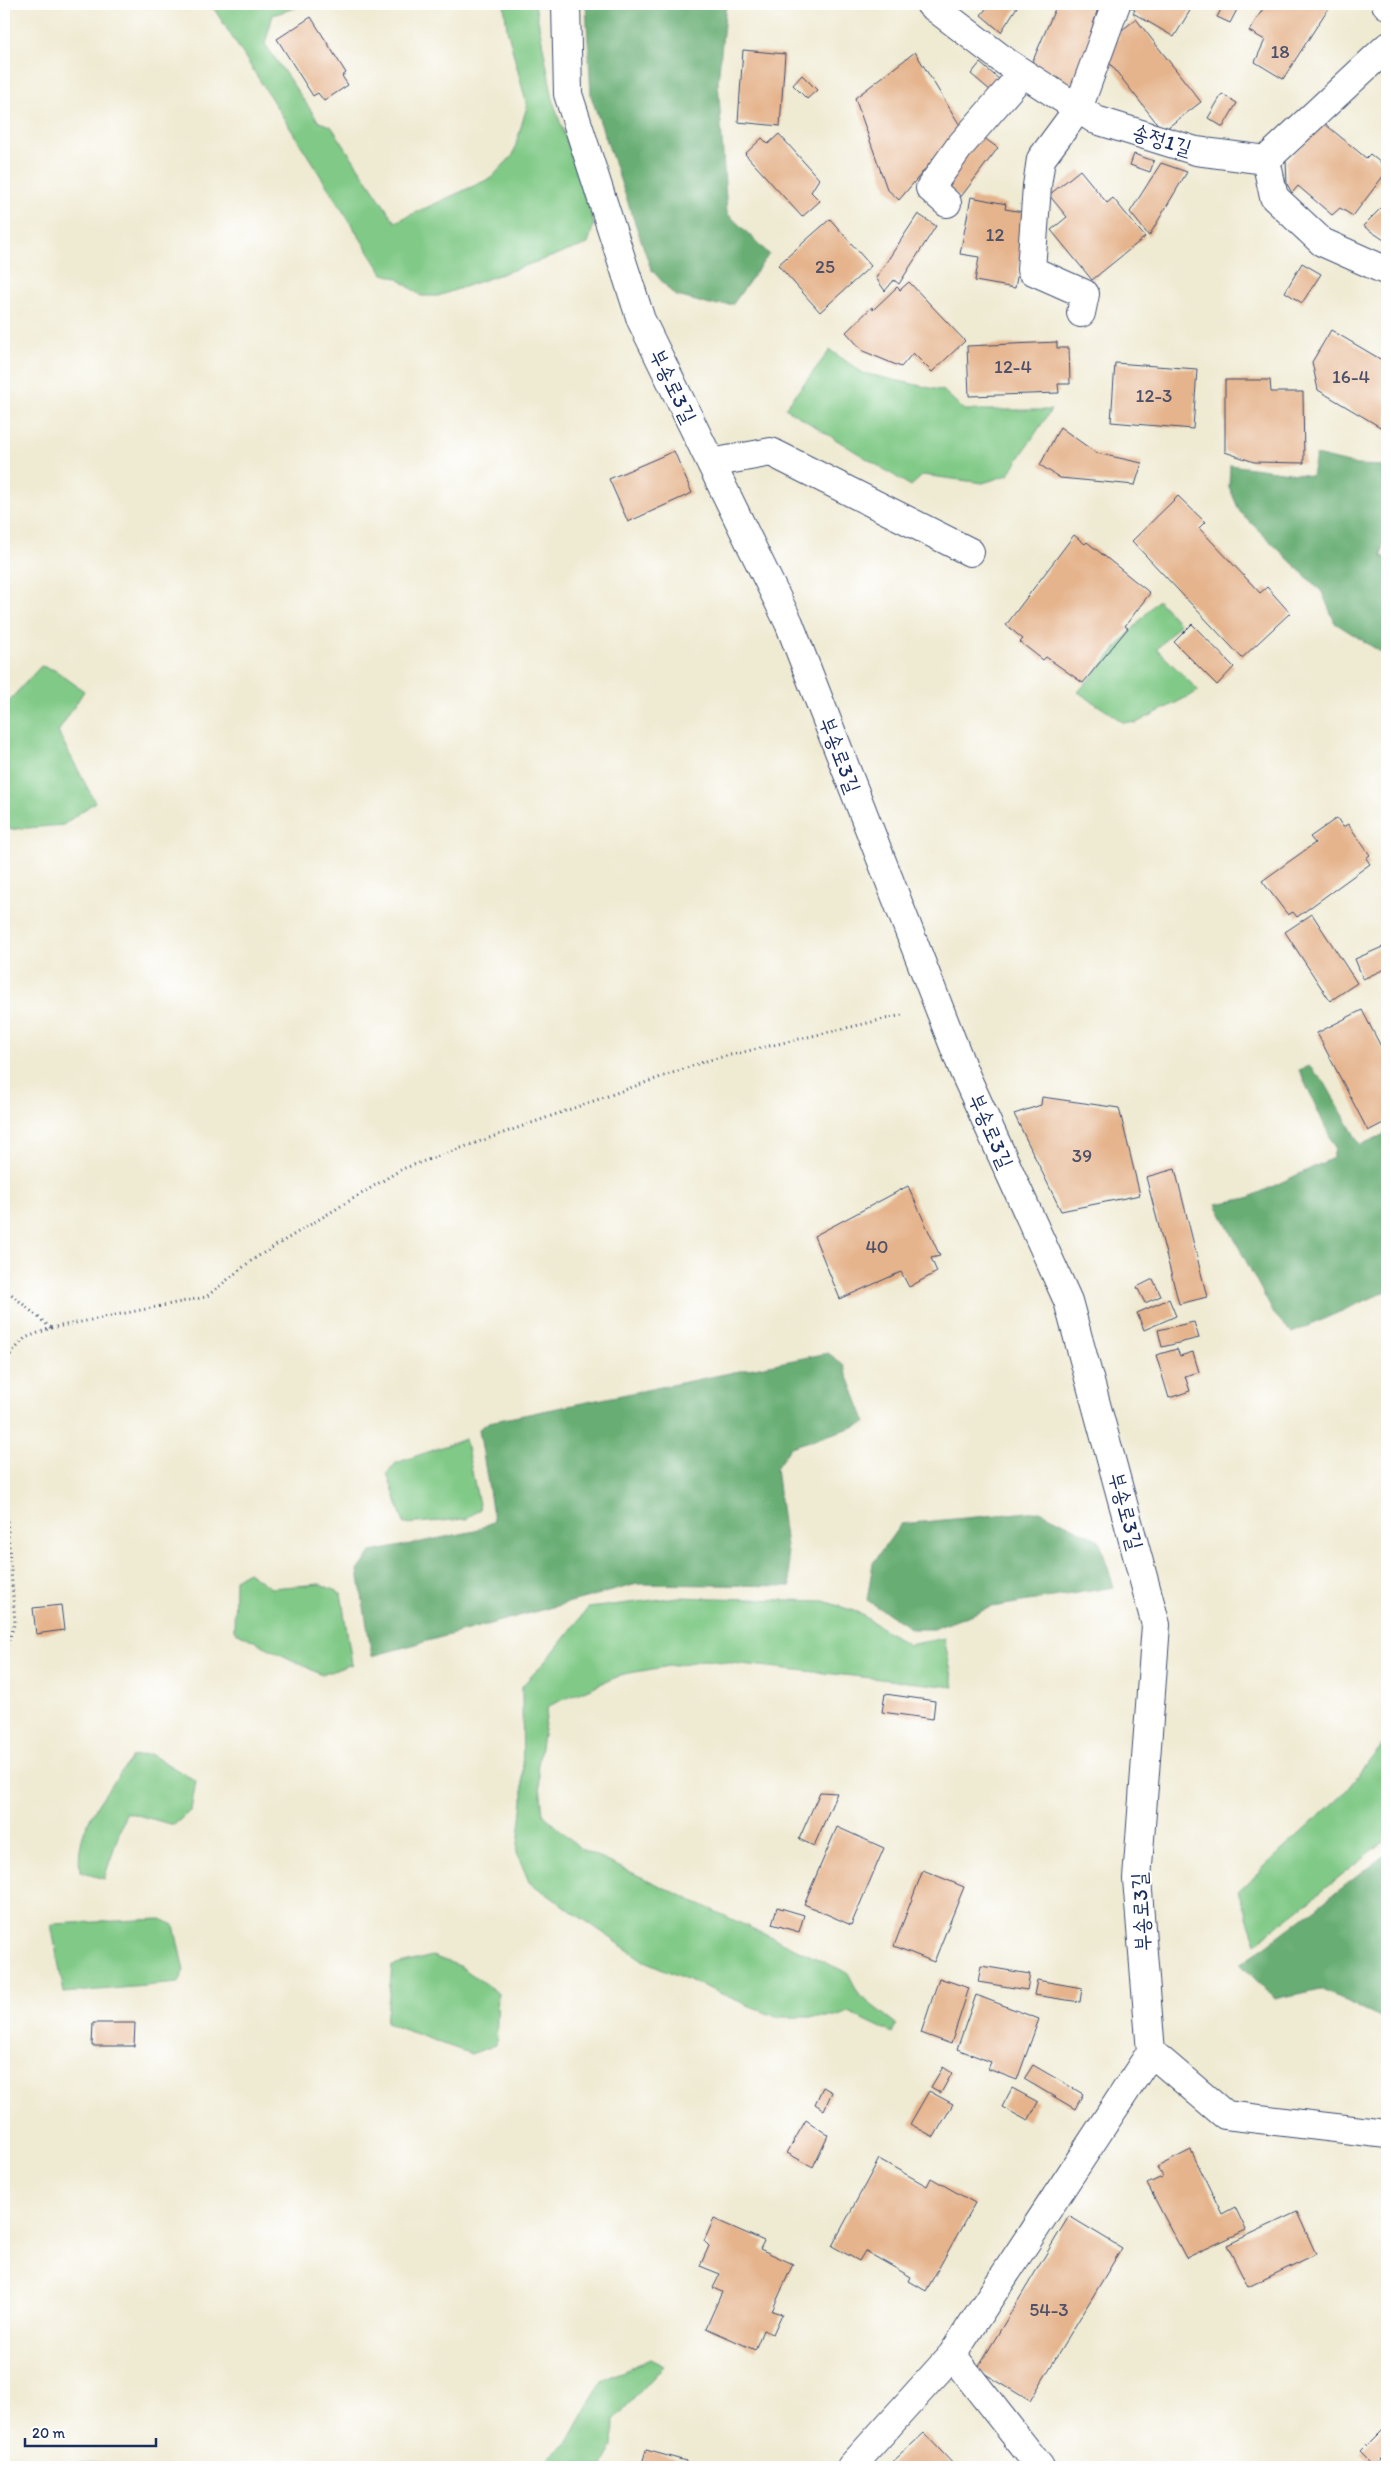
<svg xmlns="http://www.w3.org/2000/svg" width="1391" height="2471" font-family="Itim,'Poor Story',sans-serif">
<rect width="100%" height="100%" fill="#fff"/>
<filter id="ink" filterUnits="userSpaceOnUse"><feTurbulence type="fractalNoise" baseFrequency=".02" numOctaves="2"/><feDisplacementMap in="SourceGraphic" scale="10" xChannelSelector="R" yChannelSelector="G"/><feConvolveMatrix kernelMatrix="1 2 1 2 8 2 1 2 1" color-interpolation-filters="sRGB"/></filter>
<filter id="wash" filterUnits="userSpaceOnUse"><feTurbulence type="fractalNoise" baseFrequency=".0096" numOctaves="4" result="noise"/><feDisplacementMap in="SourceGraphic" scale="20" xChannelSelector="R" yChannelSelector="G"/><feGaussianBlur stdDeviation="1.12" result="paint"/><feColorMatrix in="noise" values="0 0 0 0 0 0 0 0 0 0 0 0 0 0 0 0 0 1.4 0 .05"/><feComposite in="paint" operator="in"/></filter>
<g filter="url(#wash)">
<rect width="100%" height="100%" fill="#efead2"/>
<path fill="#80c986" stroke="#4e7c72" d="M211 4H307L273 15 265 44 319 122 331 126 395 222 491 178 513 155 527 106 507 29 504 4H535L554 104 594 223 588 244 438 296H421L397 278 383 274Z
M830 350 863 373 944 391 964 410H1051L1008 475 983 483 923 475 911 486 785 408Z
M1158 600 1180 624 1157 649 1199 691 1136 723 1123 722 1078 692Z
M41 666 55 670 84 691 58 732 95 802 63 825 4 830V706Z
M465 1439 480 1509 466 1519 404 1524 387 1473 396 1463Z
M248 1572 271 1588 320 1584 341 1593 352 1664 322 1675 234 1631 235 1579Z
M678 1597 824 1601 857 1612 909 1645 944 1638 954 1687 704 1660 624 1674 548 1706 538 1765 543 1814 581 1849 848 1973 860 1996 896 2024 892 2033 848 2012 836 2017H776L644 1961 529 1882 517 1853 523 1801 522 1686 550 1656 588 1608Z
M1387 1739V1839L1256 1943 1238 1891 1344 1793Z
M150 1754 196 1781 191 1810 174 1825 126 1812 104 1879 80 1872C74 1825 106 1794 132 1757Z
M161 1919 174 1925 184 1971 179 1983 64 1993 51 1924Z
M432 1956 460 1966 498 1993 496 2045 471 2054 386 2023 392 1966Z
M650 2359 664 2366 614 2420 613 2446 603 2467H588L575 2462 573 2467H539L568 2442 602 2381Z"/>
<path fill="#68ad73" stroke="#426e68" d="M586 4H726L718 81 727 213 769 254 733 304 710 305 674 295 651 269 591 96Z
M1316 455 1357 465 1387 466 1382 557H1387V656L1335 623 1322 592 1240 512 1229 487 1230 465 1312 476Z
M1309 1066 1325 1083 1360 1145 1387 1133V1291L1292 1333 1274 1314 1216 1204 1248 1198 1333 1158 1335 1148 1299 1070Z
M828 1353 843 1364 866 1423 791 1447 776 1468 791 1586 637 1584 372 1656 358 1571 371 1552 475 1531 494 1521 479 1429 489 1422Z
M1040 1511 1099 1540 1114 1587 992 1607 933 1629H912L867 1600 873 1563 901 1524Z
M1387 1853V2020L1320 1989 1275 1999 1240 1964 1280 1936Z
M103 2463 105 2467H4V2464Z"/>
<g id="blocks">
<path fill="#e5b48c" d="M1057 4H1076L1098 8 1074 92 1031 65Z
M1125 4H1194L1174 37 1133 13 1135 10Z
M1224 4H1240L1230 23 1217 17Z
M1266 4H1331L1283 79 1255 62 1265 40 1249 31Z
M989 5 1017 7 1001 32 981 15Z
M311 17 346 73 342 76 348 85 324 101 318 93 313 96 277 39Z
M1136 19 1201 102 1163 131 1101 52 1120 37 1117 34Z
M743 50 785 54 780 126 738 122Z
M915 52 961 127 899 200 887 189 855 98Z
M980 63 1000 80 991 91 971 74Z
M802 75 817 90 807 99 793 85Z
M1222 94 1237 103 1223 127 1208 118Z
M1325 124 1366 158 1370 154 1387 168V171L1353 216 1340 208 1332 215 1298 186 1292 193 1287 184 1286 161Z
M976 132 998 148 960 198 938 181Z
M779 134 819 179 811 192 820 201 802 217 745 154 762 138 768 144Z
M1134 154 1154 161 1150 172 1130 165Z
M1161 163 1187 172 1149 236 1130 212Z
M1080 170 1107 203 1113 198 1145 237 1092 280 1051 230 1067 217 1049 195Z
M971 197 1006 204 1005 209 1029 213 1015 288 975 281 979 257 960 254Z
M1387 202V242L1363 226Z
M918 214 936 226 899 284 894 280 885 291 876 278Z
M830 219 871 266 820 312 778 265Z
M1302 263 1321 274 1302 303 1285 292Z
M909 282 965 341 932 372 913 353 901 367 863 351 846 332 872 307 873 310 897 287 900 290Z
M1331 330 1387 363V431L1318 390 1312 362Z
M1057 342V348H1069L1070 384H1058L1059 393 969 396 967 346Z
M1115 363 1197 369 1193 429 1111 422Z
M1225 380H1270L1271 392H1303L1304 463 1254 462 1225 452Z
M1060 427 1096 453 1142 463 1135 485 1060 478 1040 465Z
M674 451 692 493 628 522 609 479Z
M1178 496 1205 522 1199 528 1260 593 1267 587 1290 613 1242 658 1132 541Z
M1074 535 1085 544 1087 542 1150 593 1125 626 1128 628 1083 683 1046 657 1043 660 1020 642 1023 639 1006 625Z
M1192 624 1234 667 1217 685 1174 642Z
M1337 818 1343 827 1348 824 1370 855 1366 858 1370 864 1297 917 1293 912 1288 915 1262 881 1315 843 1310 837Z
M1312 914 1357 983 1330 1001 1285 932Z
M1387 945V968L1363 979 1355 959Z
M1362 1010 1387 1058V1121L1368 1131 1317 1033Z
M1042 1097 1119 1108 1140 1195 1061 1211 1014 1114 1041 1105Z
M1175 1169 1207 1297 1179 1304 1146 1177Z
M908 1186 940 1256 931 1258 937 1272 909 1287 901 1272 840 1299 814 1236Z
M1153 1279 1161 1296 1145 1303 1137 1287Z
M1169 1299 1176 1316 1144 1330 1137 1313Z
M1194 1322 1199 1338 1162 1347 1158 1330Z
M1177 1349 1180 1356 1193 1352 1199 1372 1185 1376 1190 1391 1169 1398 1156 1355Z
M61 1605 64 1630 36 1634 33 1608Z
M885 1694 935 1701 933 1719 882 1712Z
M820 1792 837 1793 814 1846 799 1839Z
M837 1827 884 1848 851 1925 804 1904Z
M923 1870 964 1887 934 1962 894 1946Z
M777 1907 804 1915 799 1932 772 1924Z
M981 1966 1030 1974 1027 1990 978 1982Z
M939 1978 969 1988 951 2044 921 2033Z
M1037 1980 1082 1988 1080 2002 1034 1995Z
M976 1995 1039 2019 1017 2080 988 2069 991 2062 957 2049Z
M93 2023H135L134 2046H92Z
M1033 2065 1083 2094 1075 2109 1024 2079Z
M943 2067 952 2073 941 2093 931 2087Z
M823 2087 832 2092 824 2110 815 2104Z
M1012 2088 1038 2102 1028 2121 1002 2107Z
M929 2091 953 2104 934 2137 910 2124Z
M806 2120 828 2135 813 2167 787 2153Z
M1191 2150 1222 2214 1235 2207 1246 2230 1186 2258 1147 2184 1162 2177 1157 2167Z
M879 2159 927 2186 931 2178 975 2203 926 2291 909 2281 911 2277 865 2251 859 2261 832 2246Z
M1297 2212 1316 2254 1248 2287 1227 2245Z
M1069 2216 1122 2248 1030 2401 977 2369Z
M714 2219 764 2241 760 2249 793 2264 772 2311 782 2314 773 2334 763 2330 755 2350 706 2328 722 2292 713 2288 720 2274 700 2266 709 2246 704 2241Z
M1387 2425V2451L1373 2465 1360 2452Z
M924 2433 956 2467H887Z
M646 2450 686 2461 685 2467H641Z"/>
</g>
</g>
<g filter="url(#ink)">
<use href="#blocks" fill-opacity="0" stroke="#3b4b6f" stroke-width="1"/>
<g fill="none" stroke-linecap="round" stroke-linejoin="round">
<defs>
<path id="street" d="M566 4 568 94 641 320 789 623 964 1072 1068 1301 1156 1625 1137 1879 1151 2052 1225 2115 1387 2134
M930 4 1006 62 1096 120 1196 151 1266 160 1387 47
M1386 4 1387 5
M1266 160 1274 197 1322 242 1387 271
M947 203 930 188 960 146 1023 73
M1081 313 1085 294 1031 270 1037 186 1041 159 1078 109 1116 4
M711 463 771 452 970 552
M952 2355 1040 2467
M851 2467 952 2355 1151 2052"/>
</defs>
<use href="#street" stroke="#3b4b6f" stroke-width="30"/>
<path stroke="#3b4b6f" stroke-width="3" stroke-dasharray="1 4" stroke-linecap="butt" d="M4 1288 51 1328
M4 1388 7 1358 25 1338 51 1328 206 1297 252 1260 402 1169 709 1060 902 1015
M4 1481 15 1622 4 1655"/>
<use href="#street" stroke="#fff" stroke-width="28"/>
</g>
</g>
<g text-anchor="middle" stroke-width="4" stroke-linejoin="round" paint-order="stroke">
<g font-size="19" fill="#4e506a">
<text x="1280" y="58">18</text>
<text x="995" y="241">12</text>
<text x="825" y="273">25</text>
<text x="1013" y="373">12-4</text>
<text x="1351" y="383">16-4</text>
<text x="1154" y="402">12-3</text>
<text x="1082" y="1162">39</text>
<text x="877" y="1253">40</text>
<text x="1049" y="2316">54-3</text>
</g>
<g font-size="21" fill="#1b2f5e" stroke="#fff">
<text transform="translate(1162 140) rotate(17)" y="7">송정1길</text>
<text transform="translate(673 386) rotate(64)" y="7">부송로3길</text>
<text transform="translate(840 755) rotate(69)" y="7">부송로3길</text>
<text transform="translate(991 1131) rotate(66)" y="7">부송로3길</text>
<text transform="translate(1126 1511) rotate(75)" y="7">부송로3길</text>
<text transform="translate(1141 1912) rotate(-93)" y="7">부송로3길</text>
</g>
</g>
<rect width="1391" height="2471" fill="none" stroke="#fff" stroke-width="20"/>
<path d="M25 2438v8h131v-8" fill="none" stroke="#1b2f5e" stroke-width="2.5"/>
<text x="32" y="2438" font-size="15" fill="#1b2f5e" stroke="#ffffff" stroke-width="4" paint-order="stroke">20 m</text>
</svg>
